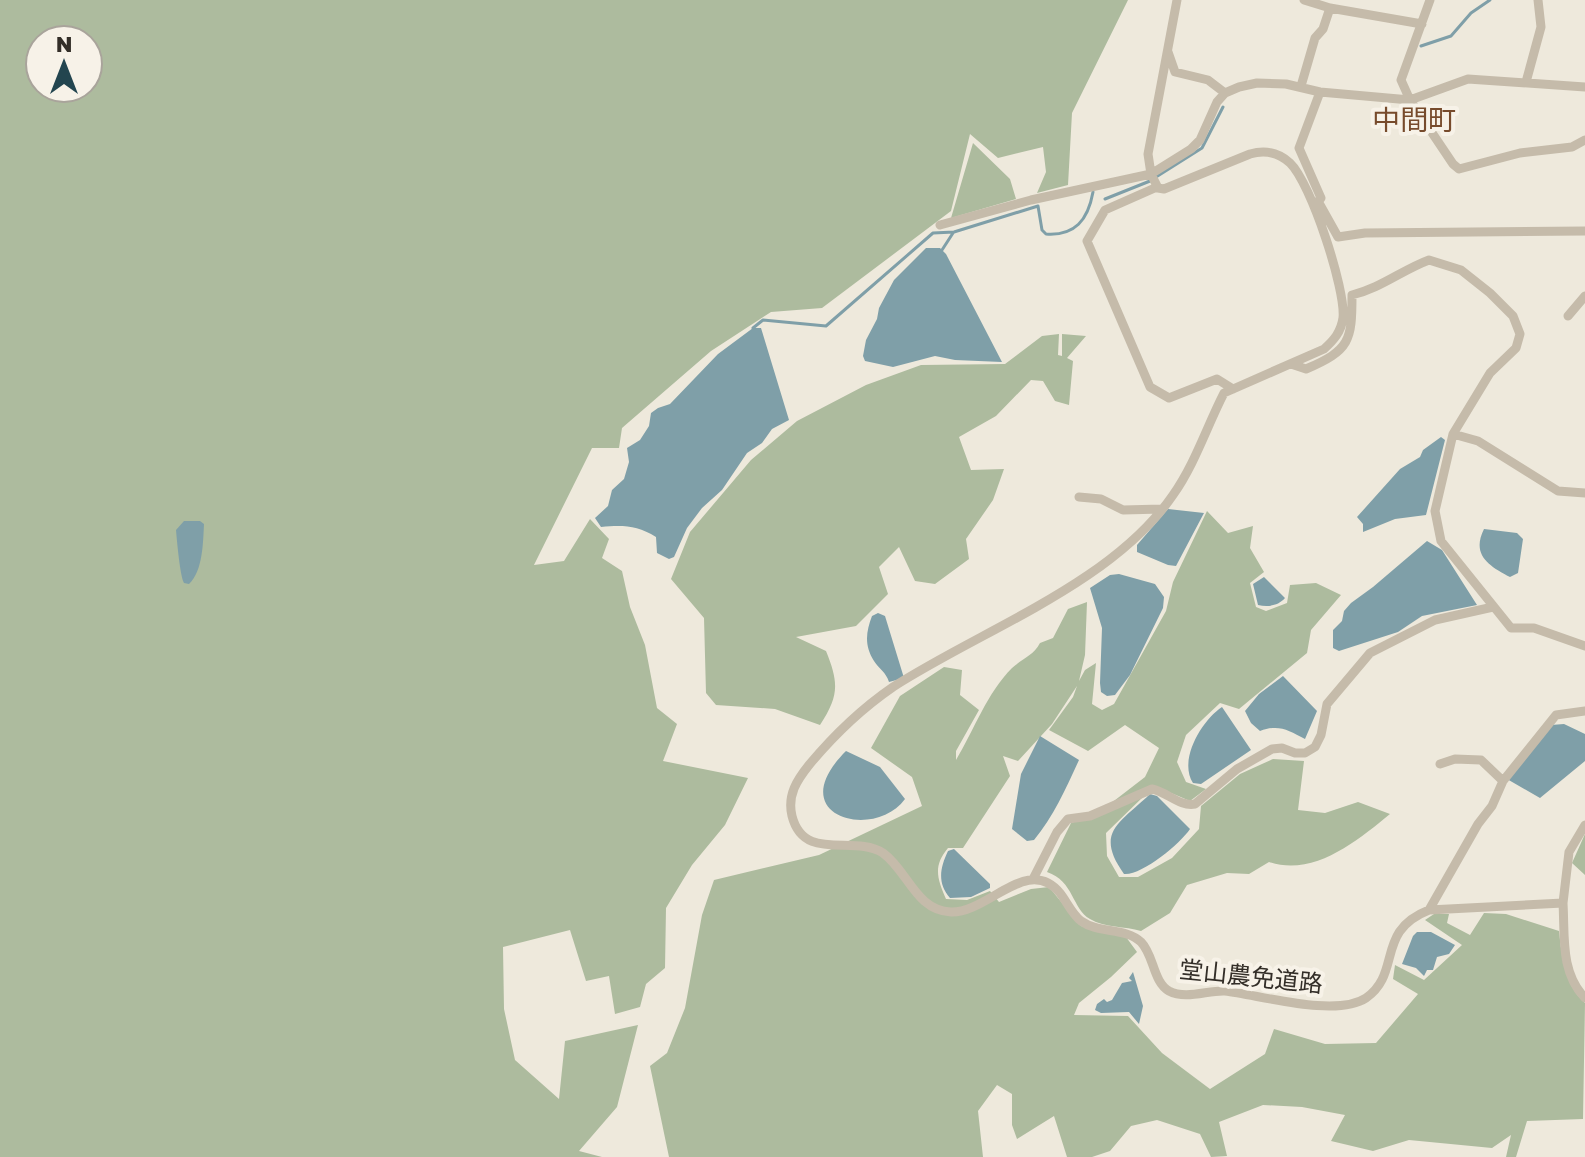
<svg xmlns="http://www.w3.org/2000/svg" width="1585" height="1157" font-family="'Golos Text','Noto Sans JP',sans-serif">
<rect width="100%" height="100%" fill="#eee9dc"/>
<path fill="#adbb9e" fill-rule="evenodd" d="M0 0H1128L1072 113 1068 185 1037 193 1046 172 1043 147 998 158 970 134 951 211 822 308 771 312 711 351 622 428 619 448H592L534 565 564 561 590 519 609 539 602 558 622 571 630 607 645 645 657 708 677 724 663 761 748 778 725 825 692 865 666 908 665 968 646 984 640 1007 615 1014 609 976 586 981 570 930 503 947 504 1009 515 1060 559 1099 565 1041 638 1025 617 1107 579 1151 602 1157H0ZM40 40H88V88H40Z
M973 143 1010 179 1016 199 951 218Z
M1059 334 1058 355 1062 356V334L1086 336 1067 358 1073 361 1069 405 1055 401 1043 381 1031 380 996 416 959 437 971 470 1004 469 993 500 966 539 969 559 935 584 915 581 899 547 879 567 888 594 856 626 796 637 826 651C839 683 839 696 820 725L775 709 716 705 706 693 704 618 671 579 690 532 751 460 797 421 866 385 921 365 1005 364 1042 336Z
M1207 511 1228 533 1253 526 1250 548 1264 572 1250 583 1256 607 1266 611 1287 603 1290 585 1316 583 1341 595 1311 630 1307 653 1239 709 1220 703 1186 735 1177 762 1186 782 1206 789 1190 801 1157 787 1110 804 1145 777 1159 748 1125 725 1088 751 1049 730 1073 697 1077 686 1052 724 1018 761 1003 756 1010 776 963 848H948C933 866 937 878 946 899L967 900 990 891 999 902 1031 889 1049 887 1081 926 1126 937 1137 952 1111 977 1079 1003 1074 1015 1128 1016 1162 1053 1210 1089 1265 1054 1274 1029 1325 1044 1376 1043 1418 994 1393 979 1395 965 1424 980 1462 945 1425 920 1434 914H1449L1447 923 1470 935 1484 913 1506 914 1559 931C1562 957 1564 984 1585 1003L1583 1119 1527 1121 1516 1157H1506L1511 1135 1492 1148 1409 1140 1373 1151 1331 1141 1345 1115 1302 1107 1263 1105 1219 1122 1227 1156 1211 1157 1200 1134 1157 1120 1131 1126 1110 1151 1092 1157H1067L1054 1116 1017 1139 1012 1125V1094L997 1085 978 1111 983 1157H669L650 1066 667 1053 685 1008 702 915 714 880 819 855 922 806 912 777 871 748 900 696 944 667 962 670 960 695 979 710 956 751V760C974 730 987 693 1012 668 1023 658 1033 656 1040 643L1053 638 1068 609 1087 602 1085 655 1079 681 1085 670 1096 663 1092 704 1102 710 1114 704 1166 611 1173 582Z
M1273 759 1304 761 1298 810 1325 813 1358 802 1390 814C1357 841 1314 877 1269 862L1249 874 1227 873 1187 885 1170 913 1141 931C1125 926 1105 928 1090 919 1072 909 1074 881 1047 872L1071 823 1145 795 1106 833 1107 856 1119 877H1138L1172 858 1199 829 1201 806 1240 774Z
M1585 834V875L1572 863Z"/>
<path fill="#7f9fa8" d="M926 248H940L946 254 1002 362 955 360 935 356 893 367 865 361 863 356 866 340 877 319 879 308 894 280Z
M753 328H761L789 420 772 429 762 443 747 453 722 490 702 508 687 528 674 557 669 559 657 553 656 537C637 525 622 525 601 527L595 518 608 506 612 490 624 479 629 462 627 448 640 440 649 426 651 413 658 408 670 404 718 354Z
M1441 437 1445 440 1426 515 1395 519 1363 532V524L1357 517 1400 469 1420 457 1423 450Z
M1168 509 1204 513 1176 566 1168 565 1137 552V545Z
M184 521H200L204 524C203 543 203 571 189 584L184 583C180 576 177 541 176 530Z
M1484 529 1517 533 1523 539 1518 573 1510 577C1489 566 1471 555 1484 529Z
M1427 541 1442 550 1477 605 1422 616 1398 632 1339 651 1333 648V630L1342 621 1344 611 1351 603 1373 587Z
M1119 574 1155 584 1164 597 1163 608 1130 675 1115 695 1107 696 1101 692 1100 683 1102 628 1090 588 1110 575Z
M1264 577 1285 598C1278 606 1268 607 1258 605L1253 584Z
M878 613 885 616 904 678 889 682C886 672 879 669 874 661 864 645 866 632 872 616Z
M1283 676 1317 711 1305 739C1288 730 1279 724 1260 731L1251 723 1245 711 1259 694Z
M1222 707 1251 750 1201 784 1193 783C1178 760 1202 720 1222 707Z
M1564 724 1585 734V761L1540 798 1507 779 1551 725Z
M1040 736 1079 760C1066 788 1054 816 1034 840L1027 841 1012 829 1021 774Z
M846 751 880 767 905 799C875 841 780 817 846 751Z
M1150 794 1157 796 1190 829C1180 844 1141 876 1124 874 1094 832 1120 823 1150 794Z
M954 849 990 884V888L971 897 950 898C937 883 940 868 948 851Z
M1417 932H1431L1455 945 1449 954 1437 957 1433 970H1427L1424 976 1416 968 1402 964 1413 936Z
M1133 972 1143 1006 1139 1024 1129 1012 1101 1013 1095 1010 1097 1004 1104 999 1107 1002 1112 1000 1122 983 1132 981 1129 978Z"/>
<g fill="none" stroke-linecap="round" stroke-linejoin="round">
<path stroke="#7f9fa8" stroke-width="3" d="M1421 46 1451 36 1471 13 1490 0
M1156 177 1202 148 1223 107
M1105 199 1150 181
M942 250 953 233
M753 328 763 320 826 326 933 233 954 232 1038 206 1042 230 1046 234C1075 236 1088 220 1093 192"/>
<path stroke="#c5bbaa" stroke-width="9" d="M1177 0 1148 154 1151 174 1191 149 1200 140 1217 102 1225 93 1239 87 1257 83 1286 84 1320 92 1410 100 1468 79 1585 87
M1304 0 1330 8 1422 24
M1430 0 1401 80 1410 100 1453 164 1459 169 1520 153 1572 147 1585 140
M1168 52 1175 72 1208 80 1225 93
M1526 82 1541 27 1538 0
M1301 86 1315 38 1323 29 1330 8
M1157 187 1105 210 1087 241 1150 387 1169 398 1217 379 1233 389
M1319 203 1338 237 1365 233 1585 231
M1316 204 1321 198 1299 148 1320 92
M940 225 1031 200 1151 174 1158 188 1164 189 1250 154C1264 150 1278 152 1290 163 1311 183 1346 290 1343 318 1341 332 1334 340 1324 349L1224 393C1207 426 1195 464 1173 495 1112 584 983 629 893 687 861 709 834 735 809 765 797 780 787 795 792 816 804 863 854 834 883 853 908 871 916 911 951 912 988 913 1028 854 1060 893 1067 902 1072 914 1081 921 1099 934 1125 927 1141 942 1154 955 1153 982 1169 991 1186 1000 1208 990 1225 991 1260 995 1336 1018 1366 998 1402 973 1375 931 1429 910L1563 903C1565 936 1560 972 1585 998
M1568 316 1585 296
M1291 364 1306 369C1350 350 1352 341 1352 295 1381 288 1402 270 1429 260L1461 270 1490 293 1513 316 1520 334 1516 348 1490 373 1453 434 1435 511 1441 541 1511 628H1534L1585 646
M1453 434 1478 441 1558 491 1585 493
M1079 497 1101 499 1123 510 1162 509
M1440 764 1455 759 1481 760 1503 781
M1033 879 1057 832 1068 819 1090 816 1152 789C1167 792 1180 807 1195 804L1237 769 1272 749 1282 748 1295 753H1305L1315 747 1321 735 1327 704 1370 653 1435 620 1493 607
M1563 903 1569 852 1585 825
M1429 910 1478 824 1492 806 1503 781 1556 715 1585 711"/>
</g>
<g text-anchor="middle" stroke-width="8" stroke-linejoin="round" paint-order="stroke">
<g font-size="24" fill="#332e28" stroke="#f7f2e8">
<text transform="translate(1251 977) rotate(6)" y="8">堂山農免道路</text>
</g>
<g font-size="28" fill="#774b2c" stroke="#f7f2e8">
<text x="1414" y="130">中間町</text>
</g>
</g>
<g transform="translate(64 64)"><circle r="38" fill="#f7f2e8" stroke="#a9a49b" stroke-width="2"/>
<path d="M0-6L14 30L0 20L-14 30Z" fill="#23454f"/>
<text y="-12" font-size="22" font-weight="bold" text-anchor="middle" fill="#332e28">N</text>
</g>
</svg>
